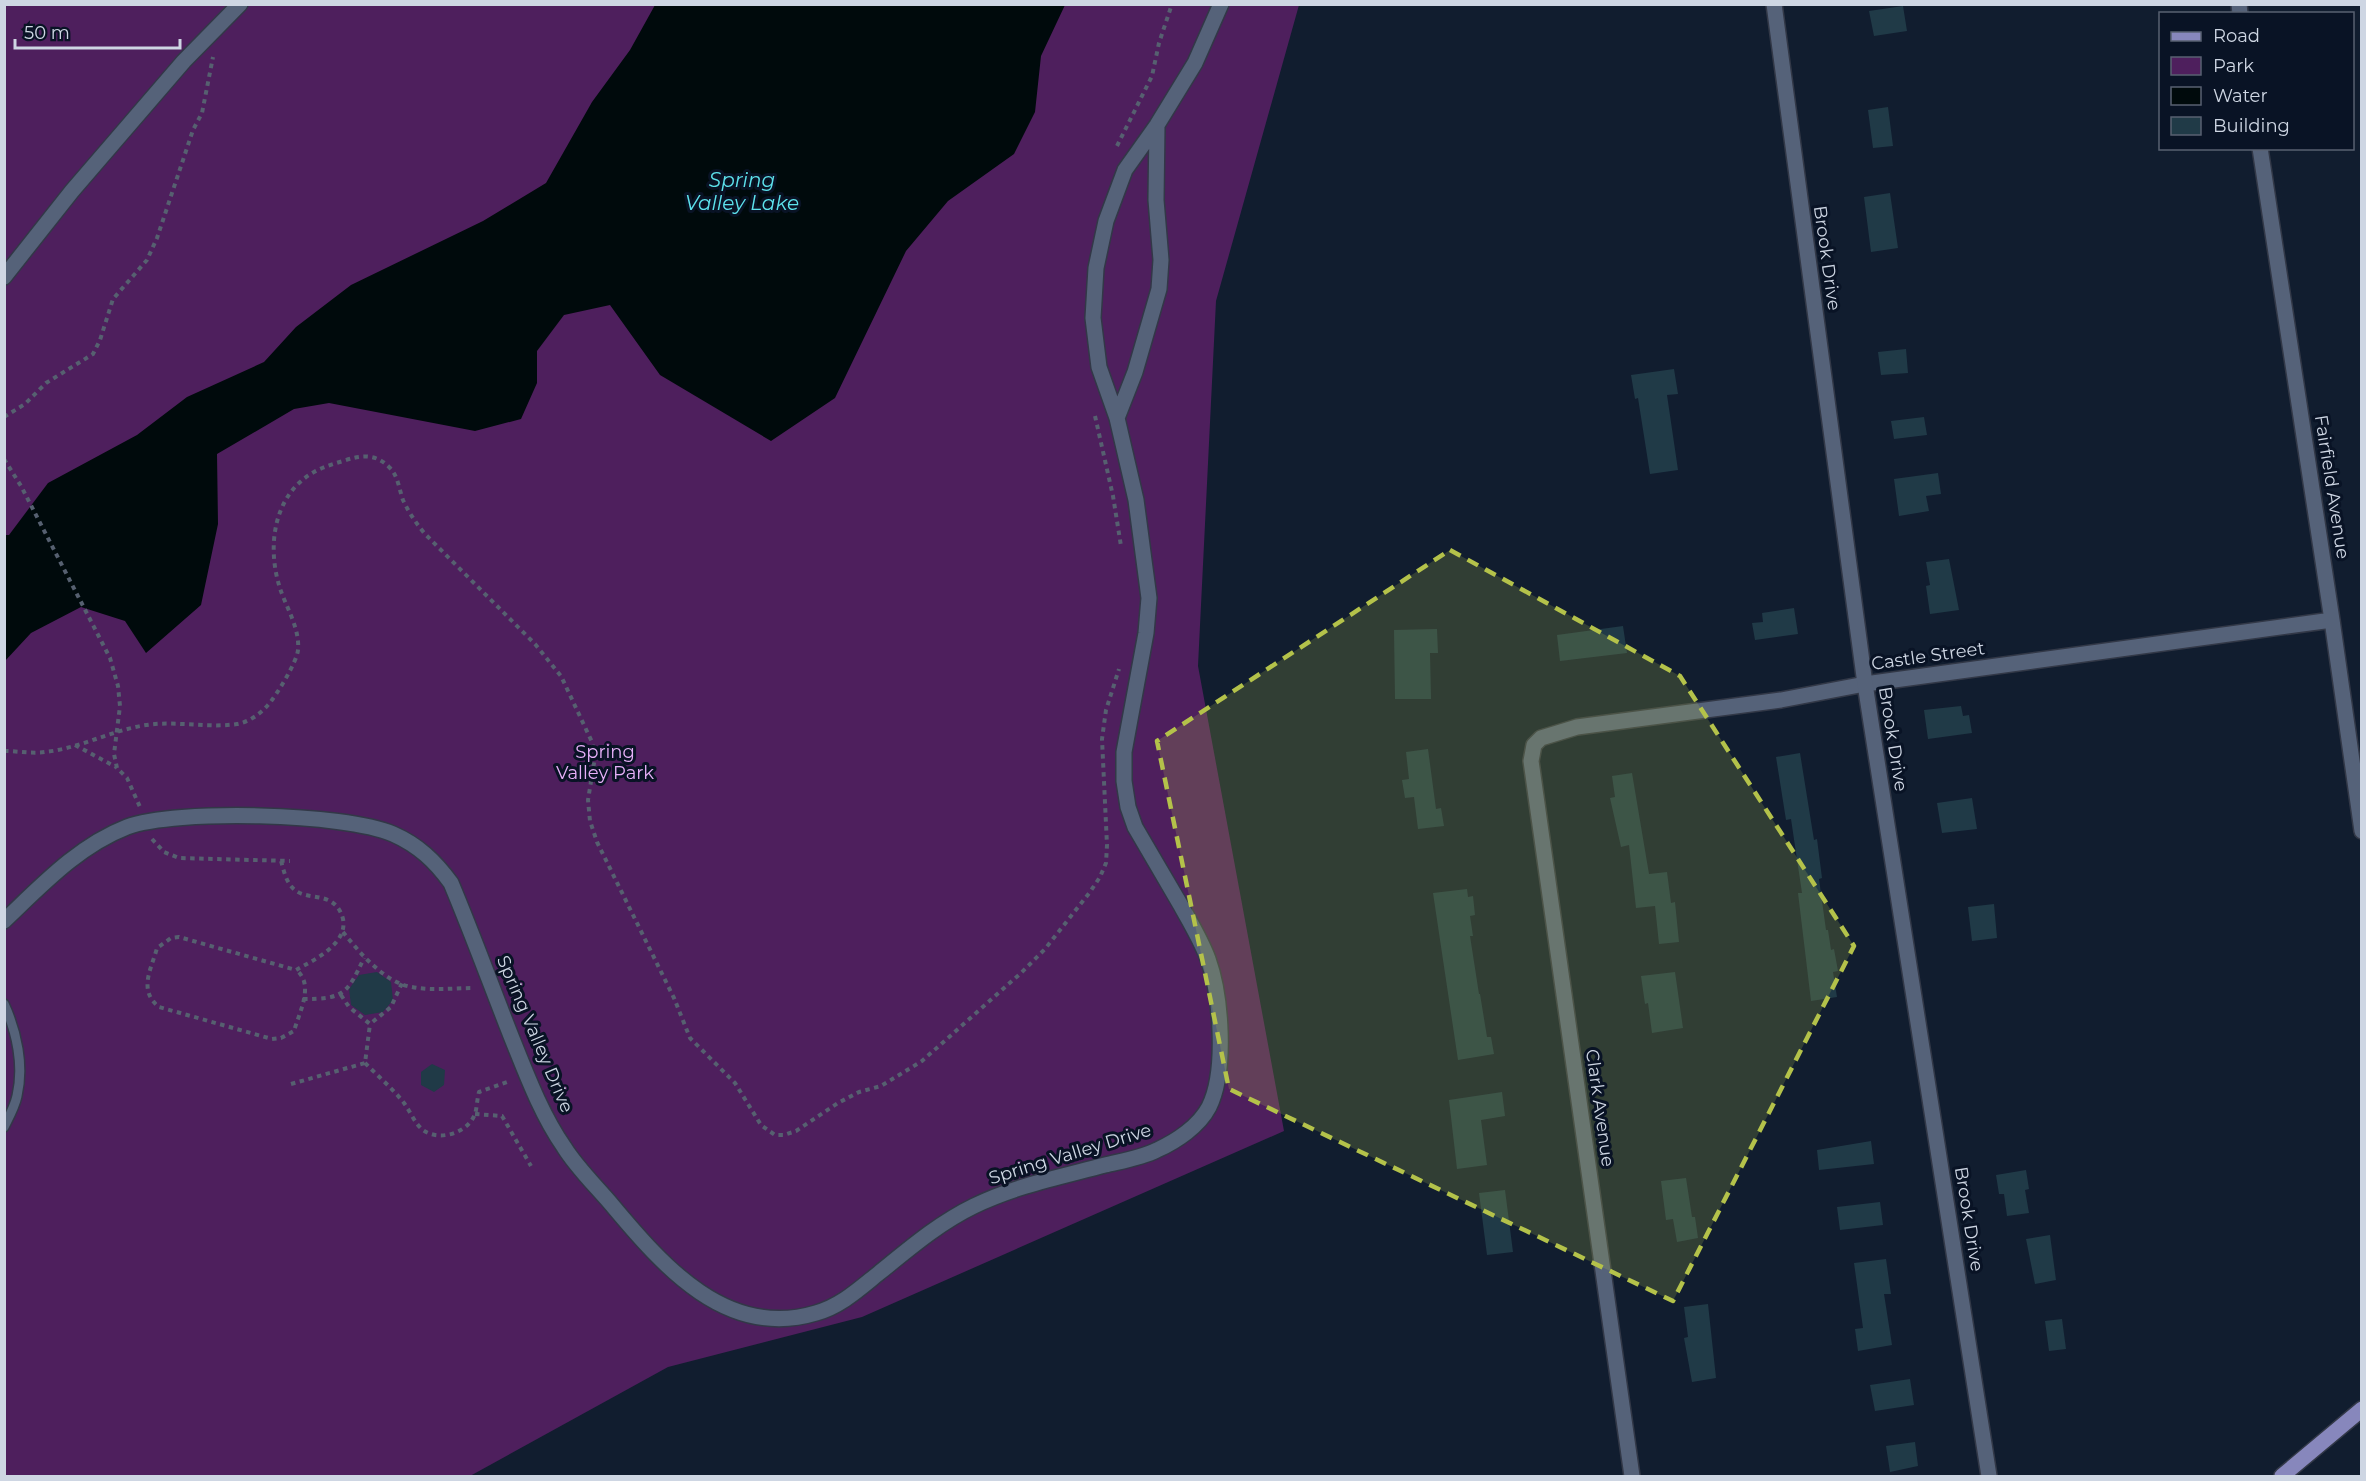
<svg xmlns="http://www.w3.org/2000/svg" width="2366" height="1481" font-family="Montserrat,sans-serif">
<rect width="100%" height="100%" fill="#111d2f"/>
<path fill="#4e1f5d" d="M5 5H1299L1216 301 1198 666 1284 1131 862 1317 668 1367 470 1476H5Z"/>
<path fill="#000a0c" d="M655 5H1065L1041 56 1035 112 1014 154 948 201 906 251 835 398 771 441 660 375 610 305 564 315 537 351V383L521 419 475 431 329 403 294 409 217 454 218 524 201 605 146 653 125 621 81 607 31 633 5 661V535H9L48 483 137 435 187 397 264 362 296 327 351 285 483 221 546 183 592 102 630 50Z"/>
<path fill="#203a47" d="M1903 6 1907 31 1874 36 1869 11Z
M1888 107 1893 146 1873 148 1868 110Z
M1890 193 1898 248 1871 252 1864 197Z
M1906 349 1908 373 1881 375 1878 352Z
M1674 369 1678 394 1667 395 1678 470 1650 474 1638 398 1635 399 1631 375Z
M1924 417 1927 435 1894 439 1891 421Z
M1938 473 1941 494 1926 496 1929 511 1899 516 1894 479Z
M1949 559 1959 610 1930 614 1926 586 1930 585 1926 562Z
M1794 608 1798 634 1755 640 1752 623 1763 622 1762 613Z
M1623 626 1627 653 1560 661 1557 635Z
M1437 629 1438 653H1430L1431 699H1395L1394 630Z
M1961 706 1963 716 1969 715 1972 733 1928 739 1924 710Z
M1428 749 1436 809 1441 808 1444 826 1418 829 1414 797 1405 798 1402 780 1409 779 1406 752Z
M1800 753 1814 840 1817 839 1822 878 1819 879 1826 930H1828L1831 950 1834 949 1838 971 1833 972 1837 997 1811 1001 1798 893H1802L1791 819 1786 820 1776 757Z
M1632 773 1649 874 1667 872 1671 903 1675 902 1679 942 1659 944 1655 906 1636 908 1629 845 1621 847 1610 798 1615 797 1612 776Z
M1972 798 1977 829 1942 833 1937 803Z
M1467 889 1468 897 1473 896 1475 915 1470 916 1473 936H1470L1479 994H1480L1487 1037H1491L1494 1054 1458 1060 1433 893Z
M1994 904 1997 938 1972 941 1968 907Z
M377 972 391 982 393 1000 383 1012 365 1015 351 1005 349 989 359 975Z
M1675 972 1683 1028 1652 1033 1648 1003 1645 1004 1641 976Z
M432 1064 445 1070 444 1085 434 1092 421 1085V1072Z
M1502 1092 1505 1116 1481 1120 1487 1165 1457 1169 1449 1100Z
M1871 1141 1874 1164 1819 1170 1817 1150Z
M2026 1170 2029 1189 2025 1190 2029 1213 2007 1216 2004 1194H1999L1996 1175Z
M1686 1178 1692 1217H1695L1698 1238 1677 1242 1673 1219 1666 1220 1661 1181Z
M1505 1190 1513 1252 1487 1255 1479 1193Z
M1880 1202 1883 1225 1840 1230 1837 1207Z
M2050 1235 2056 1280 2035 1284 2026 1239Z
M1886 1259 1891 1294H1884L1892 1345 1858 1351 1855 1329 1863 1328 1854 1263Z
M1708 1304 1716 1378 1692 1382 1684 1338 1688 1337 1684 1307Z
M2062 1319 2066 1349 2049 1351 2045 1321Z
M1910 1379 1914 1405 1875 1411 1870 1385Z
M1915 1442 1918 1466 1890 1472 1886 1446Z"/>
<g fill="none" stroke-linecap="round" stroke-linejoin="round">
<defs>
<path id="service" d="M4 1004C17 1032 24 1066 17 1096 15 1106 9 1117 4 1127"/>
<path id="minor" d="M2239 4 2240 14
M2260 148 2332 620 2362 831
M4 277 72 191 184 61 240 4
M1117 418 1135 372 1159 289 1161 260 1156 200 1157 125
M4 921C41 886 78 846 127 827 176 809 344 813 393 834 418 845 435 861 451 883 472 933 491 985 511 1036 526 1073 541 1114 564 1147 577 1168 596 1186 612 1205 663 1266 727 1340 816 1313 841 1306 859 1289 879 1273 910 1248 939 1223 974 1206 1015 1186 1060 1177 1105 1165 1122 1161 1141 1158 1157 1150 1177 1141 1199 1126 1209 1107 1227 1071 1221 995 1208 959 1201 940 1190 922 1180 904 1165 878 1150 853 1135 827L1128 807 1124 781V752L1146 633 1149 598 1136 500 1117 418 1099 367 1093 318 1096 268 1106 221 1125 170 1157 125 1195 63 1221 4
M1632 1476 1531 761 1534 745 1541 738 1577 727 1781 700 1865 684 2332 620"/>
<path id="tertiary" d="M1774 4 1865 684 1989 1476"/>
<path id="primary" d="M2282 1476 2362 1409"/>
</defs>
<use href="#service" stroke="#323847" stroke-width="12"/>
<use href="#minor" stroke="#323847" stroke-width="18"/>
<use href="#tertiary" stroke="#323847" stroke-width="18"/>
<use href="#primary" stroke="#323847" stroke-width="18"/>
<path stroke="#566070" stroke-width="4" stroke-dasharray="4.5 4.5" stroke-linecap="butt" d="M1117 146 1152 76 1159 43 1172 4
M1095 416 1113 496 1121 546
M4 417 25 404 46 383 93 354 100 340 113 299 147 260 157 238 193 130 202 113 213 57
M4 459 21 486 110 658 118 686 120 706 114 754 117 768 127 778 140 807
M75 745 116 767
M4 751C18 751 32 754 45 752 83 748 117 727 155 724 182 722 210 728 237 724 249 722 260 714 268 705 276 696 297 662 298 650 300 627 285 606 279 585 267 545 274 494 314 472 323 467 333 464 343 461 361 455 375 453 389 467 398 475 399 489 403 500 409 513 416 523 425 534L535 644 561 676 592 742 595 757 588 800 590 821 597 842 674 998 690 1038 735 1083 761 1125 775 1135H784L796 1131 838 1103 859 1092 881 1086 922 1061 1021 973 1045 949 1090 892 1100 877 1106 863 1107 845 1102 739 1106 710 1119 669
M152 839 164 852 179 858 290 861
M281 861C284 871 286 883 295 890 305 898 319 895 330 901 337 905 341 911 343 919 348 944 314 960 296 970L179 937 171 938 157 948C151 970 138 990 159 1007L272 1039 281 1038 294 1031C299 1013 315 984 296 970
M343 932C359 952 385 983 412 987 432 991 453 988 474 988
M341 995 349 1007 370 1024 391 1007 402 983
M303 999C344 999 347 994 364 958
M365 1063C378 1076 393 1089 404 1103 410 1111 415 1124 423 1130 439 1142 468 1133 475 1114 477 1108 477 1099 479 1092L510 1081
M291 1084 365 1063 370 1024
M475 1114 502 1116 531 1166"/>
<use href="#service" stroke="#556279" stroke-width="9"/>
<use href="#minor" stroke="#556279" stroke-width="15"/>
<use href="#tertiary" stroke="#556279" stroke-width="15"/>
<use href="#primary" stroke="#8787bc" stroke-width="15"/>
</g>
<path fill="#b4c24a" fill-opacity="0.2" stroke="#b4c24a" stroke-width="4.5" stroke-dasharray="12 8" stroke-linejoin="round" d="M1450 550 1680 676 1854 946 1673 1301 1229 1089 1157 741Z"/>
<g text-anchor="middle" stroke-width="6" stroke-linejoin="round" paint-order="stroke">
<g font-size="18" fill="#ced6e3" stroke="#091325">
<text transform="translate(1827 258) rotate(82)" y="6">Brook Drive</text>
<text transform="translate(2332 487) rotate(81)" y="6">Fairfield Avenue</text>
<text transform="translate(1928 656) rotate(-8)" y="6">Castle Street</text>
<text transform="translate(1893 739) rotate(81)" y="6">Brook Drive</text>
<text transform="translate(535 1034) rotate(67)" y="6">Spring Valley Drive</text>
<text transform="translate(1600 1108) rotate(82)" y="6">Clark Avenue</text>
<text transform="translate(1070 1154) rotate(-17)" y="6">Spring Valley Drive</text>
<text transform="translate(1969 1219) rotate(81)" y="6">Brook Drive</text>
</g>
<g font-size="18" fill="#e7b0f9" stroke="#091325">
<text x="605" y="758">Spring<tspan x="605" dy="21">Valley Park</tspan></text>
</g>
<g font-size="20" font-style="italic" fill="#5de2ec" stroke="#091325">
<text x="742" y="187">Spring<tspan x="742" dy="23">Valley Lake</tspan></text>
</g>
</g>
<rect width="2366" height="1481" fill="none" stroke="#ced6e3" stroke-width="12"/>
<rect x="2159" y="12" width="195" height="138" fill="#091325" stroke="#586171" stroke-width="1.5"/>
<rect x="2171" y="32" width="30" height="9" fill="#8787bc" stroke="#586171" stroke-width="1.5"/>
<text x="2213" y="42" font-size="18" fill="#ced6e3">Road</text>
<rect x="2171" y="57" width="30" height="18" fill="#4e1f5d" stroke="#586171" stroke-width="1.5"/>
<text x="2213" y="72" font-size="18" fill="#ced6e3">Park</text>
<rect x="2171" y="87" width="30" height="18" fill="#000a0c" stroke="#586171" stroke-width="1.5"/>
<text x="2213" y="102" font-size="18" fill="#ced6e3">Water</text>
<rect x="2171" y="117" width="30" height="18" fill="#203a47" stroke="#586171" stroke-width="1.5"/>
<text x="2213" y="132" font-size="18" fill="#ced6e3">Building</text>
<path d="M15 39v9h165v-9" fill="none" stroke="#ced6e3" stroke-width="3"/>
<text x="24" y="39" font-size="18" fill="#ced6e3" stroke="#091325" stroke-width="4.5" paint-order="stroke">50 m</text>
</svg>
